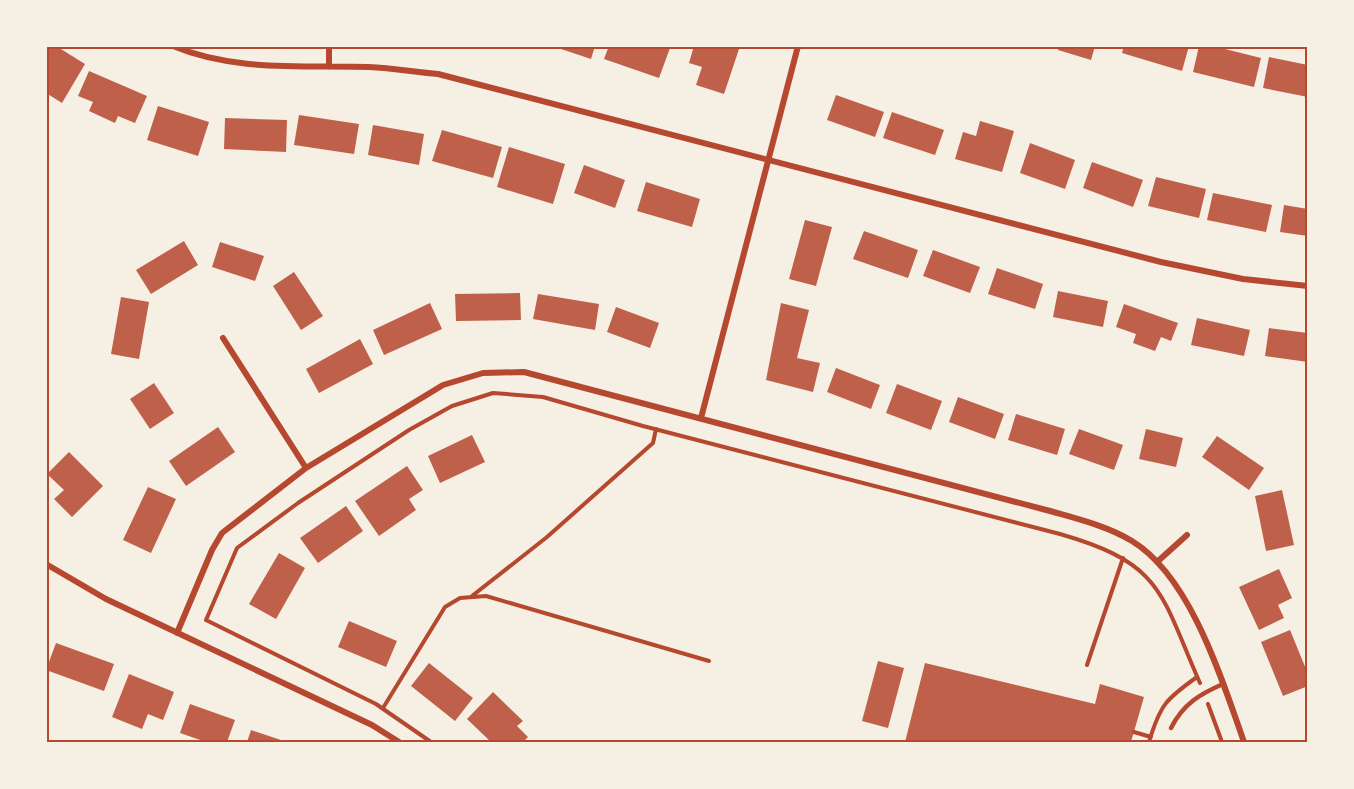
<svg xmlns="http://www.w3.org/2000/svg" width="1354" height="789" font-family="'Fira Sans',sans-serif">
<rect width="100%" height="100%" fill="#f6efe4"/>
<path fill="#bf614a" d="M46 46H56L85 64 62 103 46 93Z
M552 46H595L591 59Z
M609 46H666L670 48 659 78 604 59Z
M694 46H740L724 94 696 85 702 67 689 63Z
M1059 46H1095L1091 60 1058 50Z
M1124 46H1189L1182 71 1122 53Z
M1199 46H1213L1261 58 1254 87 1193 72Z
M1269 57 1308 65V97L1263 88Z
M89 71 147 96 135 123 118 116 115 123 89 111 93 102 78 96Z
M836 95 884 112 875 137 827 120Z
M158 106 209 122 198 156 147 140Z
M892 112 944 130 935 155 883 138Z
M299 115 359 124 354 154 294 145Z
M225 118 287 120 286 152 224 149Z
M980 121 1014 131 1002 172 955 159 963 132 976 136Z
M373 125 424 134 419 165 368 155Z
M442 130 502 147 493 178 432 161Z
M1030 143 1075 160 1065 189 1020 173Z
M509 147 565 164 553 204 497 187Z
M1092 162 1143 180 1133 207 1083 188Z
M584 165 625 180 615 208 574 193Z
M1156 177 1206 189 1199 218 1148 206Z
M646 182 700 199 692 227 637 211Z
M1213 193 1272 205 1266 232 1207 220Z
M1284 205 1308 209V236L1280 232Z
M805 220 832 227 816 286 789 279Z
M864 231 918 250 908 278 853 259Z
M184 241 198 265 151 294 136 270Z
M220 242 264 256 255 281 212 267Z
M933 250 980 267 970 293 923 276Z
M997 268 1043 284 1035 309 988 294Z
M294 272 323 316 301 330 273 286Z
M1058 291 1108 301 1103 327 1053 317Z
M520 293 521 320 456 321 455 294Z
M538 294 599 304 595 330 533 319Z
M121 297 149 302 139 359 111 354Z
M430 303 442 329 384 355 373 330Z
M781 303 809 310 797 358 820 363 813 392 766 380Z
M1124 304 1178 323 1171 341 1161 337 1155 351 1133 343 1136 334 1116 327Z
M616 307 659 323 650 348 607 332Z
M1197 318 1250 330 1244 356 1191 345Z
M1269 328 1308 333V362L1265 356Z
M360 339 373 364 319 393 306 369Z
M836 368 880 385 871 409 827 392Z
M154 383 174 413 150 429 130 399Z
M897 384 942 401 931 430 886 413Z
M958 397 1004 414 995 439 949 422Z
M1016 414 1065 429 1057 455 1008 440Z
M218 427 235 452 186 486 169 461Z
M1079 429 1123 445 1114 470 1069 454Z
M1146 429 1183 438 1176 467 1139 459Z
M472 435 485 462 440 483 428 456Z
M1217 436 1264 468 1249 490 1202 457Z
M69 452 103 486 72 517 54 499 64 490 47 474Z
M407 466 423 490 409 499 416 510 379 536 355 501Z
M148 487 176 499 151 553 123 540Z
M1282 490 1294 545 1266 551 1255 496Z
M346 506 363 531 318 563 300 538Z
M279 553 305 568 276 619 249 604Z
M1279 569 1292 598 1278 605 1284 618 1259 630 1239 587Z
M349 621 397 641 386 667 338 647Z
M1290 630 1308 674V686L1283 696 1261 642Z
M56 643 114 664 104 691 46 670Z
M878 661 904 668 888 728 862 721Z
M429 663 473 698 455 721 411 686Z
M925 663 1095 704 1100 684 1144 697 1131 742H905Z
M129 674 174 692 163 720 148 714 142 729 112 717Z
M493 692 523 721 517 726 528 737 523 742H491L467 719Z
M190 704 235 720 227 742H206L180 733Z
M251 730 287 742H247Z"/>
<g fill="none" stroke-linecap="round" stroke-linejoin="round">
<path stroke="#b5482f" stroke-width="4" d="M472 596 547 537 653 443 656 429
M1087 665 1123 558
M1208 704 1222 742
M383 708 445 607 460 598 486 596 709 661
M1134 732 1151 737
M431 742 376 704 206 620 237 548 298 503 409 430 452 406 493 393 543 397 643 426 1060 534C1164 564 1160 593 1200 683
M1149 742C1160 705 1166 699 1197 677"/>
<path stroke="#b5482f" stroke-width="4.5" d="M1171 728C1183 704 1200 694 1223 684"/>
<path stroke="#b5482f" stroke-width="6" d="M173 46C235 72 304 65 369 67 392 68 415 72 438 74L1161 262 1243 279 1308 286
M329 67V46
M223 338 306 468
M701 418 798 46
M1157 562 1187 535
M46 564 106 599 372 725 399 742
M177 633 212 550 222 533 306 468 443 385 483 373 524 372 1050 511C1078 519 1107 526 1132 541 1191 577 1222 680 1244 742"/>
</g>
<rect width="1354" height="789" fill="none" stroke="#f6efe4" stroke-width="96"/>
<rect x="48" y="48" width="1258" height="693" fill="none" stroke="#b5482f" stroke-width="2"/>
</svg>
